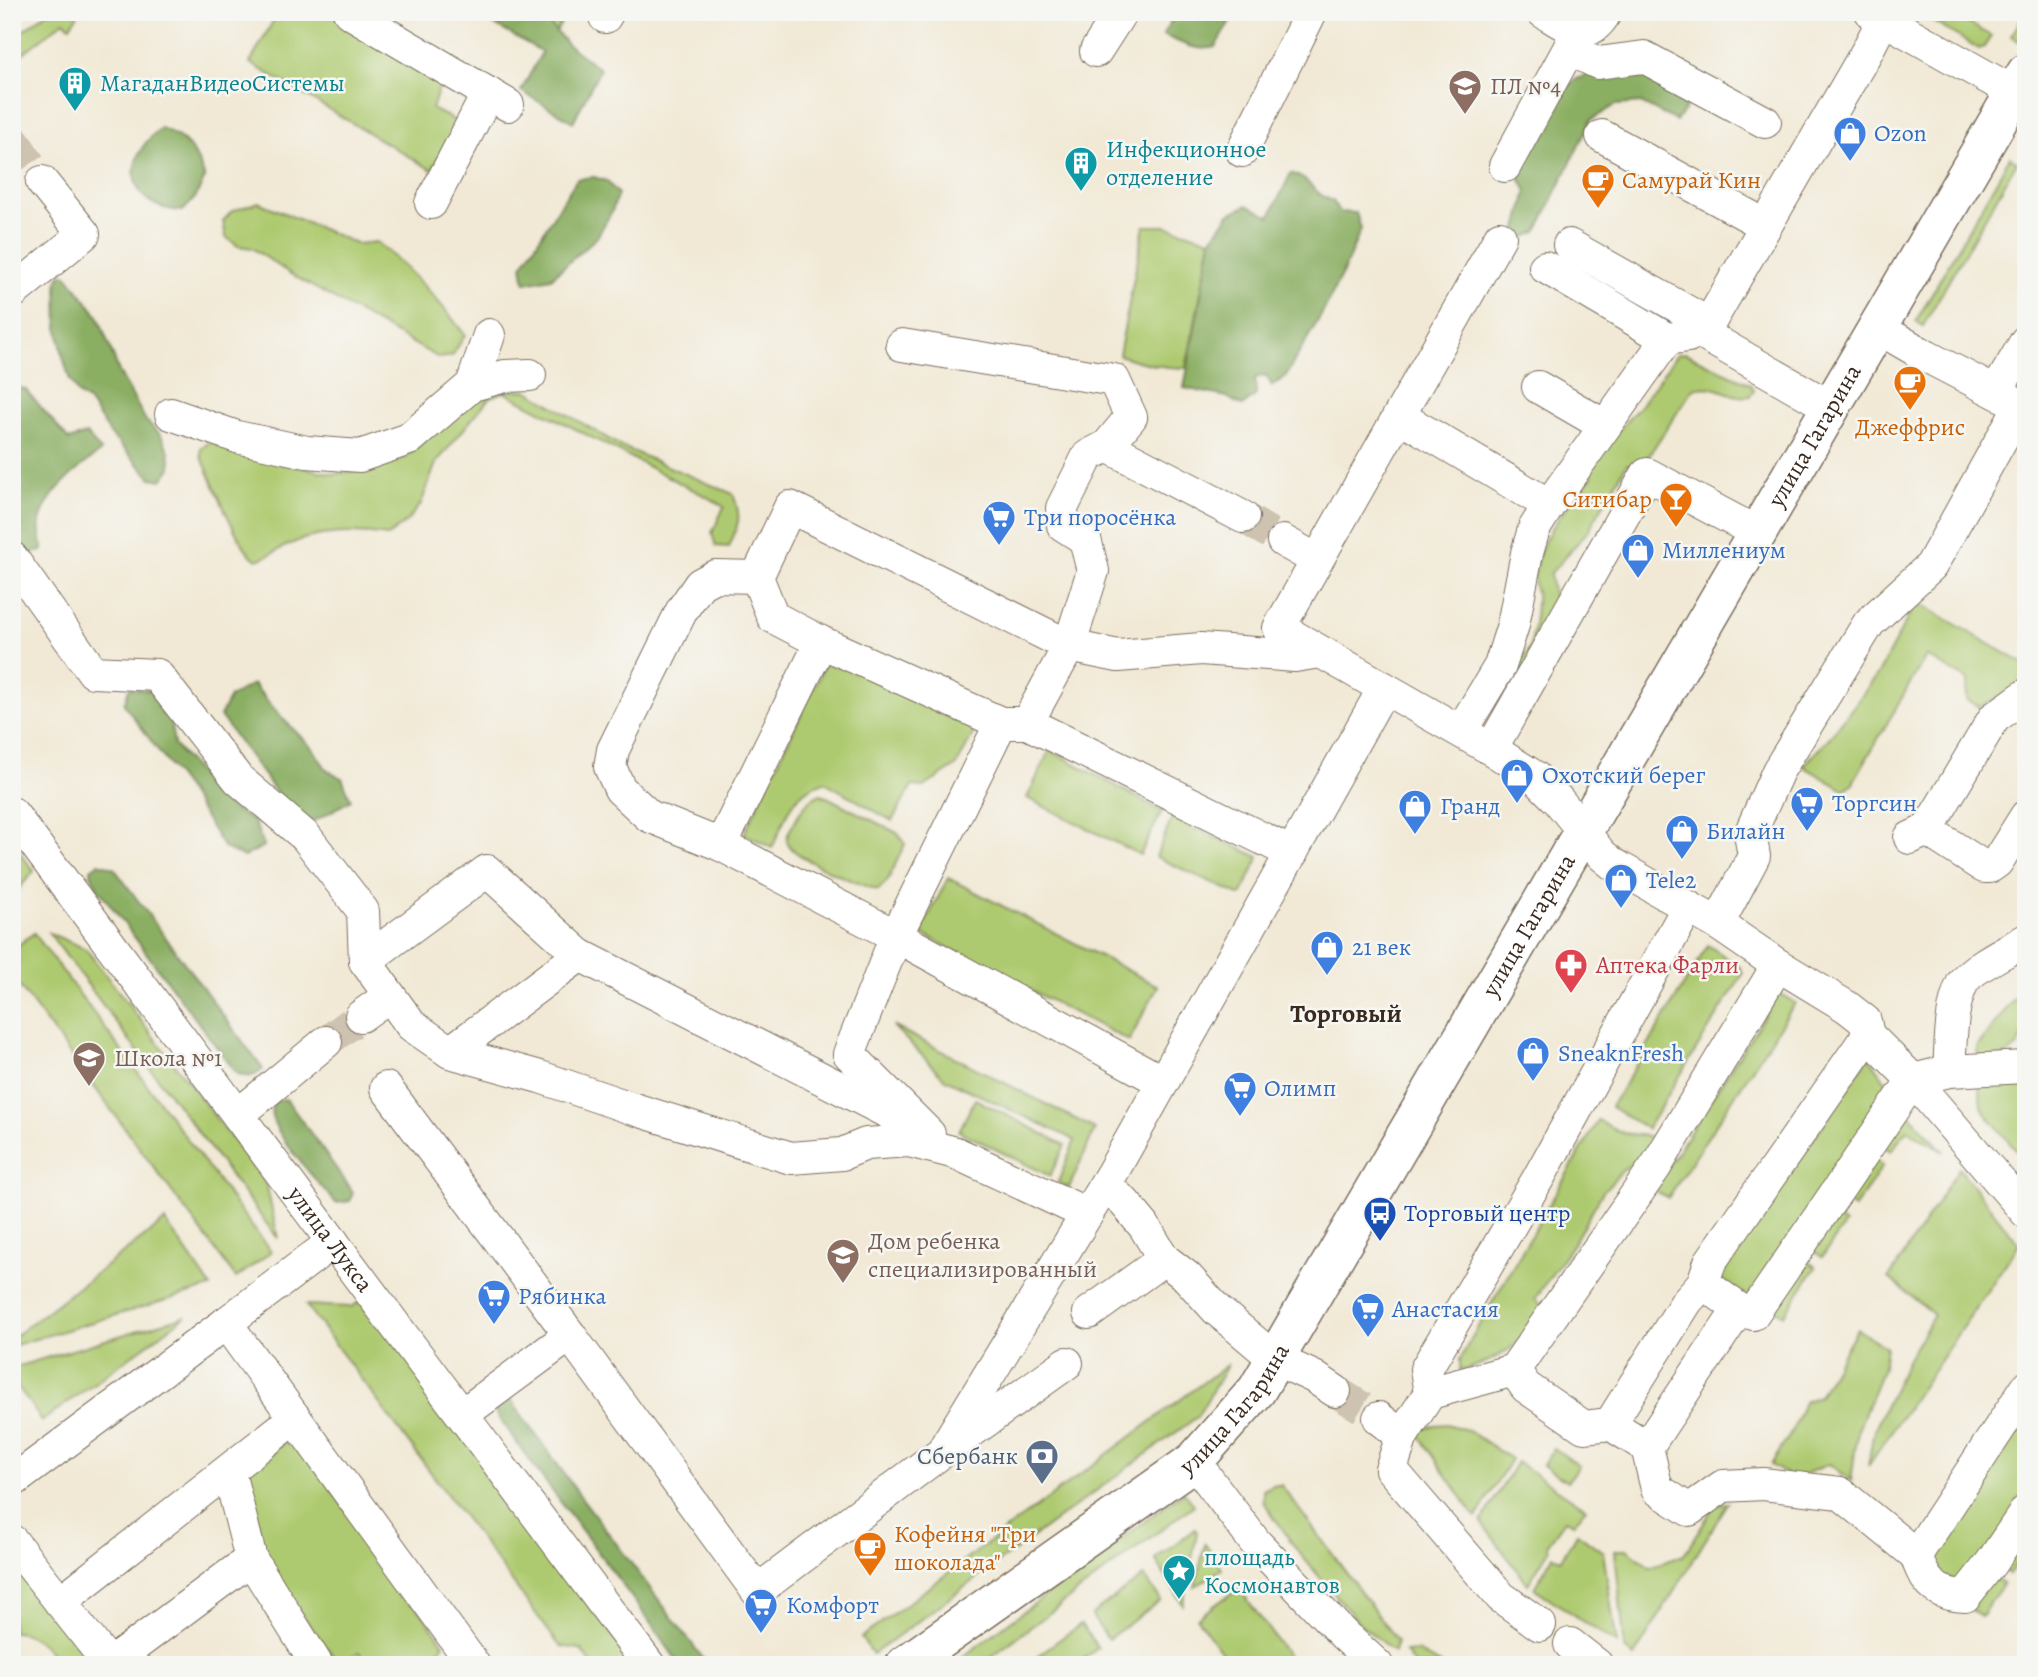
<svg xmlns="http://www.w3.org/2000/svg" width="2038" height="1677" font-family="Alegreya,serif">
<rect width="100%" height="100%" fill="#f6f6f2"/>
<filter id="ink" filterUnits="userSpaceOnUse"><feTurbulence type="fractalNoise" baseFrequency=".0143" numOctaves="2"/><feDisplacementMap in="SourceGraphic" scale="14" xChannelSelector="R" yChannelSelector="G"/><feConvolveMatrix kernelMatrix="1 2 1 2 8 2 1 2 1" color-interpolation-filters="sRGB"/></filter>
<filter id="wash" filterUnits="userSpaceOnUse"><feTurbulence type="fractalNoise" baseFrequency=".00686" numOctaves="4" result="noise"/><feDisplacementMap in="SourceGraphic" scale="28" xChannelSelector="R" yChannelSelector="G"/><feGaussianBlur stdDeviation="1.57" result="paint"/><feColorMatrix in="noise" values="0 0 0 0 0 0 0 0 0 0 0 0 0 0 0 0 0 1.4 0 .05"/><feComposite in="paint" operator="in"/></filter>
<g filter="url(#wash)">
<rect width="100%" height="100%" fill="#f1e9d5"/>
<path fill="#aeca70" stroke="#747a47" stroke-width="2" d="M48 12H80L70 26 64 21 12 62V39Z
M278 12H330L442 79 432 109 458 122 432 170 250 63Z
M539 12H567L556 32Z
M1917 12H1950L1991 36 1984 47 1979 49Z
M2026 12V38L2019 41 2011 36Z
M2010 157 2017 162 1923 326 1916 321Z
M258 202 357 244 377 242C409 269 440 301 465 335L452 356 439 358 292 275 252 248 238 246 226 237 223 221 232 211Z
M1144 226H1166L1211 240 1186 368C1162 368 1141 363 1119 355Z
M1685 353 1750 384 1754 391 1750 396C1726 399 1720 382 1693 389L1641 467 1627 464 1588 531 1550 574 1554 600 1553 618 1503 708 1496 705C1492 683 1522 666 1530 647 1533 639 1537 602 1536 593 1535 588 1533 583 1534 577 1538 537 1567 507 1592 476L1589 469 1601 450 1640 406 1677 354Z
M527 390 622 447 733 494C742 518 739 523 729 547L716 546 712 533 724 507 717 502 504 392 490 397 436 463 421 504 407 521 388 536C357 531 315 531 286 546 275 551 268 557 257 560 237 548 213 480 201 456V448L210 442 248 449 283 464 335 474 364 470 406 457 477 392Z
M1920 604 2026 665V685L1980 707 1966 700 1968 680 1926 656 1852 784 1844 790 1803 766 1830 737 1878 674 1914 606Z
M828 658 975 730 957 765 924 787 912 786 892 821 825 782C791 790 785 820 772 848L744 834Z
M1050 750 1162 811 1140 855 1027 798Z
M821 794 899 834 905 844 888 880 878 890C861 885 790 858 787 841 786 834 792 827 795 821 802 808 808 799 821 794Z
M1172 818 1259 857 1241 896 1156 857Z
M12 842 34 871 12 897Z
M948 878 1158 986 1129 1041 920 933Z
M34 933 271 1252 236 1278 12 976V950Z
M49 933 86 949 262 1178 267 1187 278 1239Z
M1708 945 1740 967 1743 974 1647 1129 1611 1107Z
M2026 983C2026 1007 2032 1049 2001 1057 1994 1059 1985 1058 1978 1058L1977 1047Z
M1779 993 1795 1003 1668 1198 1653 1190Z
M893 1026 1095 1129 1069 1188 1058 1182 1075 1140 945 1079Z
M1869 1057 1890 1087 1751 1300 1719 1278Z
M1979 1076 2026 1082V1163L1981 1107Z
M975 1099 1065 1145 1050 1176 959 1131Z
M1905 1110 1944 1152 1907 1130 1891 1151 1881 1145Z
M1598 1121 1623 1133 1653 1137 1657 1143 1623 1170 1604 1190 1574 1242 1535 1299 1546 1310C1517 1346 1506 1358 1460 1371V1359L1479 1325Z
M1873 1158 1883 1166 1854 1208 1843 1200Z
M1959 1168 2019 1244 1868 1466 1874 1430 1908 1359 1934 1315 1889 1278Z
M1834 1216 1845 1224 1822 1257 1811 1249Z
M165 1221 211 1287 12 1346V1338Z
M1805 1259 1816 1267 1784 1315 1773 1308Z
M366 1298 634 1665H593L580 1649 560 1646 306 1305 351 1307Z
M186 1316 42 1421 12 1378V1368Z
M1857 1329 1886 1347 1883 1368 1858 1430 1851 1481 1829 1464 1794 1479 1771 1465 1793 1430 1804 1402 1819 1396Z
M1228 1364 1197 1417 873 1654 861 1638Z
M2026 1401V1495L1971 1577 1964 1582 1933 1574 1929 1547Z
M1447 1424 1467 1430 1511 1459 1476 1518 1416 1431 1435 1425Z
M293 1437 444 1644 426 1665H369L359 1652 340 1665 268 1569 245 1470Z
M1554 1448 1579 1466 1567 1482 1543 1465Z
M1517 1462 1586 1508 1574 1524 1565 1520 1547 1545 1549 1550 1528 1584 1481 1522Z
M1273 1485H1281L1397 1641 1394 1652 1360 1624 1299 1553 1263 1501V1490Z
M1184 1492 1194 1505 980 1665H952Z
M1728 1503 1634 1657 1625 1649 1615 1551 1627 1549 1650 1567 1684 1555 1714 1506Z
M2026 1525V1550L2009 1574 1998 1566Z
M1195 1529 1197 1532 1183 1605 1155 1559Z
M1577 1533 1603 1552 1617 1644 1534 1588 1553 1556 1561 1559Z
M1205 1544 1222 1569 1195 1587Z
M12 1564 95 1665H60C47 1649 35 1631 12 1632Z
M1144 1576 1161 1600 1108 1639 1091 1615Z
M1991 1576 2003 1584 1981 1616 1969 1608Z
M1239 1588 1294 1665H1231L1197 1618Z
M1081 1624 1098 1648 1075 1665H1043L1037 1656Z
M1417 1651 1441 1665H1414L1405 1652Z"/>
<path fill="#8aae62" stroke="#626c40" stroke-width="2" d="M472 12H539L567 44 600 69 573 122 521 91 542 52Z
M1176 12H1236L1215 47C1196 52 1181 43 1163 35Z
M1596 71 1650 73 1688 95 1685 109 1676 121 1641 103 1616 105 1591 120 1537 232 1523 238 1516 233 1527 191 1514 167 1558 100 1574 80Z
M161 128C188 139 195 151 205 178L195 198 183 211C127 209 119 160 161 128Z
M1291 173C1314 181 1312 194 1333 201L1339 212 1356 213 1361 229 1344 270 1323 312 1285 377 1272 386 1266 375 1255 378 1256 395 1242 406 1227 397 1184 388 1211 240 1229 214 1247 205 1270 216Z
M594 177 607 181 618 194 612 211 597 237 551 278 525 283 522 266 577 179Z
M66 274 98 316 120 374 146 421 161 435 169 451 171 468 162 480 151 478 111 435 89 402 78 394 70 380 63 357 58 329 57 286 59 276Z
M12 387 25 389 69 440 86 434 101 451C78 469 46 492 40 522 38 531 42 542 43 550L29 555 12 544Z
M253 684 281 717 313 749 327 770 342 778 351 800 316 820 299 823 220 716 230 697Z
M129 688 154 691 169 710 174 745 224 802 254 822 264 846 244 857 224 848 190 794 124 704Z
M99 863 114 868 263 1069C253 1078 248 1078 236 1073L97 887 91 874V869Z
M286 1099 353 1192 350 1201 336 1203C321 1187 277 1137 272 1117 271 1113 272 1109 272 1106L278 1100Z
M508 1396 578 1493 708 1665H680C621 1579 555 1498 495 1412L494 1402Z"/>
</g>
<g filter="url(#ink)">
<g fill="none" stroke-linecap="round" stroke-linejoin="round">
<path stroke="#cdc3b0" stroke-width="32" stroke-dasharray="32 16" stroke-linecap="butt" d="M12 138 42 182
M1243 517 1283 541
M326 1042 361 1016
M1335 1391 1379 1418"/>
<defs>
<g id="minor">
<path d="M349 12 508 105"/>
<path d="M1543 12C1568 26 1587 45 1606 12"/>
<path d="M1871 12 2026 99"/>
<path d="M605 17 608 12"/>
<path d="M1569 49 1598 63 1644 57 1765 122"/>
<path d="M1096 51 1121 12"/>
<path d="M1602 136 1765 225"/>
<path d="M1242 151 1311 12"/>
<path d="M1505 166 1578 32"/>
<path d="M431 203 488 93"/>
<path d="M1500 237 1279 628 1491 749 1535 777 1558 800 1602 855 1613 864 1718 924 1778 965 1847 1007 1865 1021 1868 1035 1913 1080 2026 1212"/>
<path d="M1569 245 1709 324"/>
<path d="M1545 267 1667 339 1688 336"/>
<path d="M12 293 84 234 42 182"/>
<path d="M1878 328 1926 356 2026 408"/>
<path d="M902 345 1114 380 1131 417 1107 446 1088 456 1062 508 1063 525 1085 539 1093 571 1069 646 1027 723"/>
<path d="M472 385 489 335"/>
<path d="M1538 387 1605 426"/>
<path d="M1996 392 2026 341"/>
<path d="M1832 408 1703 334 1866 53 1883 20"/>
<path d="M171 414 237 437 307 452 360 456 409 439 472 385 505 376 530 375"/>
<path d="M1399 416 1549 505"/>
<path d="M1107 446 1243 517"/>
<path d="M1283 541 1317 560"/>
<path d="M12 558 93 672 157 675 238 779 306 837 363 911 365 961"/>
<path d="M821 642 721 845 896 936 849 1054 929 1134"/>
<path d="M1001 723 896 936 1163 1082"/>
<path d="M1461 731 1500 666 1513 625 1527 553 1534 529 1549 505 1667 339"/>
<path d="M1491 749 1647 474 1758 533"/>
<path id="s1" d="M12 813 649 1665"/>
<path d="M1927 830 1994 718 2026 695"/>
<path d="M1910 838 1927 830 1984 867H1990L1997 862 2026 816"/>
<path d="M721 845 649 816 620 789 610 767 613 750 682 610 700 584 715 576 757 577"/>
<path d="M1292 853 1027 723H1001L821 642 773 617 757 577 790 507 1069 646 1118 656 1201 649 1295 656 1320 652"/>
<path d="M1718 924 1754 856 1750 834 1778 771 1869 623 1931 566 2021 404 2026 405"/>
<path d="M580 955 487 871 365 961 411 1025 450 1052 540 1077 634 1109 791 1158 842 1154 866 1144 909 1141 956 1153 1087 1214"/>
<path d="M361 1016 389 996"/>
<path d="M1868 1035 1710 1262 1703 1283 1739 1309 1753 1314 1913 1080 1949 1071 2025 1067"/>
<path d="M450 1052 580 955 899 1118"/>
<path d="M1949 1071C1951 1043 1950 1010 1962 984 1968 970 2012 948 2026 940"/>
<path d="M386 1088 570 1335"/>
<path d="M238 1115 326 1042"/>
<path d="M1105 1186 1124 1202 1144 1226 1164 1259 1187 1277 1217 1310 1275 1359 1314 1377 1335 1391"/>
<path d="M333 1242 226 1323 474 1665"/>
<path d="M1089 1313 1164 1259"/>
<path d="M1514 1370 1526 1387 1584 1427 1610 1424 1647 1447 1739 1309"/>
<path d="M1430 1393 1514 1370 1656 1166 1778 965"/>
<path d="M463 1414 570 1335 757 1591 942 1452 1112 1173 1384 688"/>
<path d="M1379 1418 1402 1436"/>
<path d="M1610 1424 1687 1301 1703 1283"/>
<path d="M954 1444 1067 1363"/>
<path d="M1647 1447 1657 1489 1689 1510 1723 1486 1763 1484 1840 1493 1916 1555 2026 1388"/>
<path d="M1194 1461 1255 1542 1344 1635 1377 1665"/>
<path d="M229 1472 251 1559 317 1665"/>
<path d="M12 1482 226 1323"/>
<path d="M12 1541 110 1665"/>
<path d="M1916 1555C1924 1582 1936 1595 1965 1596L1991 1563 2026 1511"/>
<path d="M60 1602 295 1418"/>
<path d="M1540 1625 1501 1597 1391 1469 1402 1436 1430 1393 1426 1369 1539 1177 1688 907"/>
<path d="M1570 1644 1597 1665"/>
<path d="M110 1664 251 1559"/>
</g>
<g id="major">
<path id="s2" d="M905 1665 1194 1461 1257 1390 2026 73"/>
</g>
</defs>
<use href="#minor" stroke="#7b6d5e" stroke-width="34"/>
<use href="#major" stroke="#7b6d5e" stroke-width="41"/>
<use href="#minor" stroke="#fff" stroke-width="32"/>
<use href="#major" stroke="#fff" stroke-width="38"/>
</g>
</g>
<defs>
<symbol id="building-pin" viewBox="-11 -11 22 30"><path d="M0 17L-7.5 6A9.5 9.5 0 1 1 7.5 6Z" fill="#0f9aa8" stroke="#f6f6f2"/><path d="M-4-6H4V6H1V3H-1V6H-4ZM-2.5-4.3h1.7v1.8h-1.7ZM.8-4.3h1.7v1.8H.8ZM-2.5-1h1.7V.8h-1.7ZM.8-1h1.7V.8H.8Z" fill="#fff"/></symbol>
<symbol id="school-pin" viewBox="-11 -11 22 30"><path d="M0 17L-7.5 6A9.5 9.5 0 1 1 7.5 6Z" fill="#8d6e63" stroke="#f6f6f2"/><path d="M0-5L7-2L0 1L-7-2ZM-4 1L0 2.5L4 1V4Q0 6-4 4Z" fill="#fff"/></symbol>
<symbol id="shop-pin" viewBox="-11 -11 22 30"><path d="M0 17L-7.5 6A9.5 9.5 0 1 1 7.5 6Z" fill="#3f7fe0" stroke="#f6f6f2"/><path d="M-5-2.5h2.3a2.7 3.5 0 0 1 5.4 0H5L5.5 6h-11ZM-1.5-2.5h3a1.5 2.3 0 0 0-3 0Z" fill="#fff"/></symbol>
<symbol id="cafe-pin" viewBox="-11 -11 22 30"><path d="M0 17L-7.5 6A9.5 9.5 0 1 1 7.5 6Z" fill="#e8710a" stroke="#f6f6f2"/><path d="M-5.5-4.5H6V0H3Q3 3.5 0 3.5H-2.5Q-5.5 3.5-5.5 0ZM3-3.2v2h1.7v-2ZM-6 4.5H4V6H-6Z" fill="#fff"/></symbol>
<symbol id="bar-pin" viewBox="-11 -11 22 30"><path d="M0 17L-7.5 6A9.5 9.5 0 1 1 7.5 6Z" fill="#e8710a" stroke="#f6f6f2"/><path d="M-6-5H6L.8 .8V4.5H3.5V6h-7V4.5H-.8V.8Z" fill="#fff"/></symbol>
<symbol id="supermarket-pin" viewBox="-11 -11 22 30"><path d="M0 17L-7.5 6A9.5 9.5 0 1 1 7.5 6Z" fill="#3f7fe0" stroke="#f6f6f2"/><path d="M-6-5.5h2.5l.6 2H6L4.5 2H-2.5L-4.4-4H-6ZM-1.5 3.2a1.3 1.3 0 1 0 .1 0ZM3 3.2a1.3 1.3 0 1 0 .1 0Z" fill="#fff"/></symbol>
<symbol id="pharmacy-pin" viewBox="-11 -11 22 30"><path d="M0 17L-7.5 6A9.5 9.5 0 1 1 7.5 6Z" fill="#e0444e" stroke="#f6f6f2"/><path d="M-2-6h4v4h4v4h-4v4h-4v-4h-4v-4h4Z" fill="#fff"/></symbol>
<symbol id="bus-pin" viewBox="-11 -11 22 30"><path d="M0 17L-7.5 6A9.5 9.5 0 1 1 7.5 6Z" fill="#1a4fb4" stroke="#f6f6f2"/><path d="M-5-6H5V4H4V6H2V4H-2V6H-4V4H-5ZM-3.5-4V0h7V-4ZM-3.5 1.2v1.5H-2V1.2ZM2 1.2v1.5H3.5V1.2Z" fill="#fff"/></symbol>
<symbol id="bank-pin" viewBox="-11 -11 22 30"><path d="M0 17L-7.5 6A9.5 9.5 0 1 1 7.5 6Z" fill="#5c6f8a" stroke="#f6f6f2"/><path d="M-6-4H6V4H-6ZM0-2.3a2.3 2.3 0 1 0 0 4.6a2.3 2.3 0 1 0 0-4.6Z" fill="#fff"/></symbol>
<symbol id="sight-pin" viewBox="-11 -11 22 30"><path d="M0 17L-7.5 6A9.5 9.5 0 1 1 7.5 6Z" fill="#0f9aa8" stroke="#f6f6f2"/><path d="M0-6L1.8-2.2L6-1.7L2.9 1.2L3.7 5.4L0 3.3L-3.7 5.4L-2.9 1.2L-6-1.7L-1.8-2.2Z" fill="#fff"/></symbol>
</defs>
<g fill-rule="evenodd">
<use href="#building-pin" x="56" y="64" width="38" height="52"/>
<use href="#school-pin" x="1446" y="67" width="38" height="52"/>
<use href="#shop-pin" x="1831" y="114" width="38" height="52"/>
<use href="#building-pin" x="1062" y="144" width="38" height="52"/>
<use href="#cafe-pin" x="1579" y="161" width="38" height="52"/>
<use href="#cafe-pin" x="1891" y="363" width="38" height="52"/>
<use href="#bar-pin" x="1657" y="480" width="38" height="52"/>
<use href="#supermarket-pin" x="980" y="498" width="38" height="52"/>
<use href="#shop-pin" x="1619" y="531" width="38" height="52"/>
<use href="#shop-pin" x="1498" y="756" width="38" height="52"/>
<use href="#supermarket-pin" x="1788" y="784" width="38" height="52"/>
<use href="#shop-pin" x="1396" y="787" width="38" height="52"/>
<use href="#shop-pin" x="1663" y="812" width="38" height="52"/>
<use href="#shop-pin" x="1602" y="861" width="38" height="52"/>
<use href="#shop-pin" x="1308" y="928" width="38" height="52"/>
<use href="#pharmacy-pin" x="1552" y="946" width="38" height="52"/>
<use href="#shop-pin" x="1514" y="1034" width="38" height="52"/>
<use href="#school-pin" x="70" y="1039" width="38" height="52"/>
<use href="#supermarket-pin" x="1221" y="1069" width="38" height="52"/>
<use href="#bus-pin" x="1361" y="1194" width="38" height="52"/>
<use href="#school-pin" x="824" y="1236" width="38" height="52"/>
<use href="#supermarket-pin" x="475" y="1277" width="38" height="52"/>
<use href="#supermarket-pin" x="1349" y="1290" width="38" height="52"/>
<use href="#bank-pin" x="1023" y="1437" width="38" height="52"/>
<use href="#cafe-pin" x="851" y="1529" width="38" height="52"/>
<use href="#sight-pin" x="1160" y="1552" width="38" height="52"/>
<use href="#supermarket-pin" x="742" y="1586" width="38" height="52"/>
</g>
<g text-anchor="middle" stroke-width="5" stroke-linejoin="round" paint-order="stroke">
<g font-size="24" fill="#0d838f" stroke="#f6f6f2" text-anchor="start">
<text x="100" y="91">МагаданВидеоСистемы</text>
<text x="1106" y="157">Инфекционное<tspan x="1106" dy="28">отделение</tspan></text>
<text x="1204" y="1565">площадь<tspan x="1204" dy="28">Космонавтов</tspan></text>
</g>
<g font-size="24" fill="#785e54" stroke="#f6f6f2" text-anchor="start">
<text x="1490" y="94">ПЛ №4</text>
<text x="114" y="1066">Школа №1</text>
<text x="868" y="1249">Дом ребенка<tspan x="868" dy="28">специализированный</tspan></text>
</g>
<g font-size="24" fill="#366cbe" stroke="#f6f6f2" text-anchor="start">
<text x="1874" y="141">Ozon</text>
<text x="1024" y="525">Три поросёнка</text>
<text x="1662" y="558">Миллениум</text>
<text x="1542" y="783">Охотский берег</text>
<text x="1832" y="811">Торгсин</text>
<text x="1440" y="814">Гранд</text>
<text x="1706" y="839">Билайн</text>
<text x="1646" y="888">Tele2</text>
<text x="1352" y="955">21 век</text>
<text x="1558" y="1061">SneaknFresh</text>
<text x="1264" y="1096">Олимп</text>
<text x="518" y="1304">Рябинка</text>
<text x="1392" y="1317">Анастасия</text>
<text x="786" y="1613">Комфорт</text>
</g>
<g font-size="24" fill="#c56008" stroke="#f6f6f2" text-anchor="start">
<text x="1622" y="188">Самурай Кин</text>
<text x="1910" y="435" text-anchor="middle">Джеффрис</text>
<text x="1652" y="507" text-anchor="end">Ситибар</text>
<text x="894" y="1542">Кофейня "Три<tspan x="894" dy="28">шоколада"</tspan></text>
</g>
<g font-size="24" fill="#3b2a1e" stroke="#f6f6f2">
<text dy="8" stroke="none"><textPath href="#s2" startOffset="1554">улица Гагарина</textPath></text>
<text dy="8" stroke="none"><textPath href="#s2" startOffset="987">улица Гагарина</textPath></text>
<text dy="8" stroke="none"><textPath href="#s1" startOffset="532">улица Лукса</textPath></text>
<text dy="8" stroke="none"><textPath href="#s2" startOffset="420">улица Гагарина</textPath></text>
</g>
<g font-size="24" fill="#be3a42" stroke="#f6f6f2" text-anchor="start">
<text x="1596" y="973">Аптека Фарли</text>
</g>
<g font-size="24" fill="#164399" stroke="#f6f6f2" text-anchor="start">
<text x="1404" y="1221">Торговый центр</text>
</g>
<g font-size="24" fill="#4e5e75" stroke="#f6f6f2" text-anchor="end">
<text x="1018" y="1464">Сбербанк</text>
</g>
<g font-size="26" font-weight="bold" fill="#3b2a1e" stroke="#f6f6f2">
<text x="1346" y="1022">Торговый</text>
</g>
</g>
<rect width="2038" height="1677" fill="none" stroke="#f6f6f2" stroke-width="42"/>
</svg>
